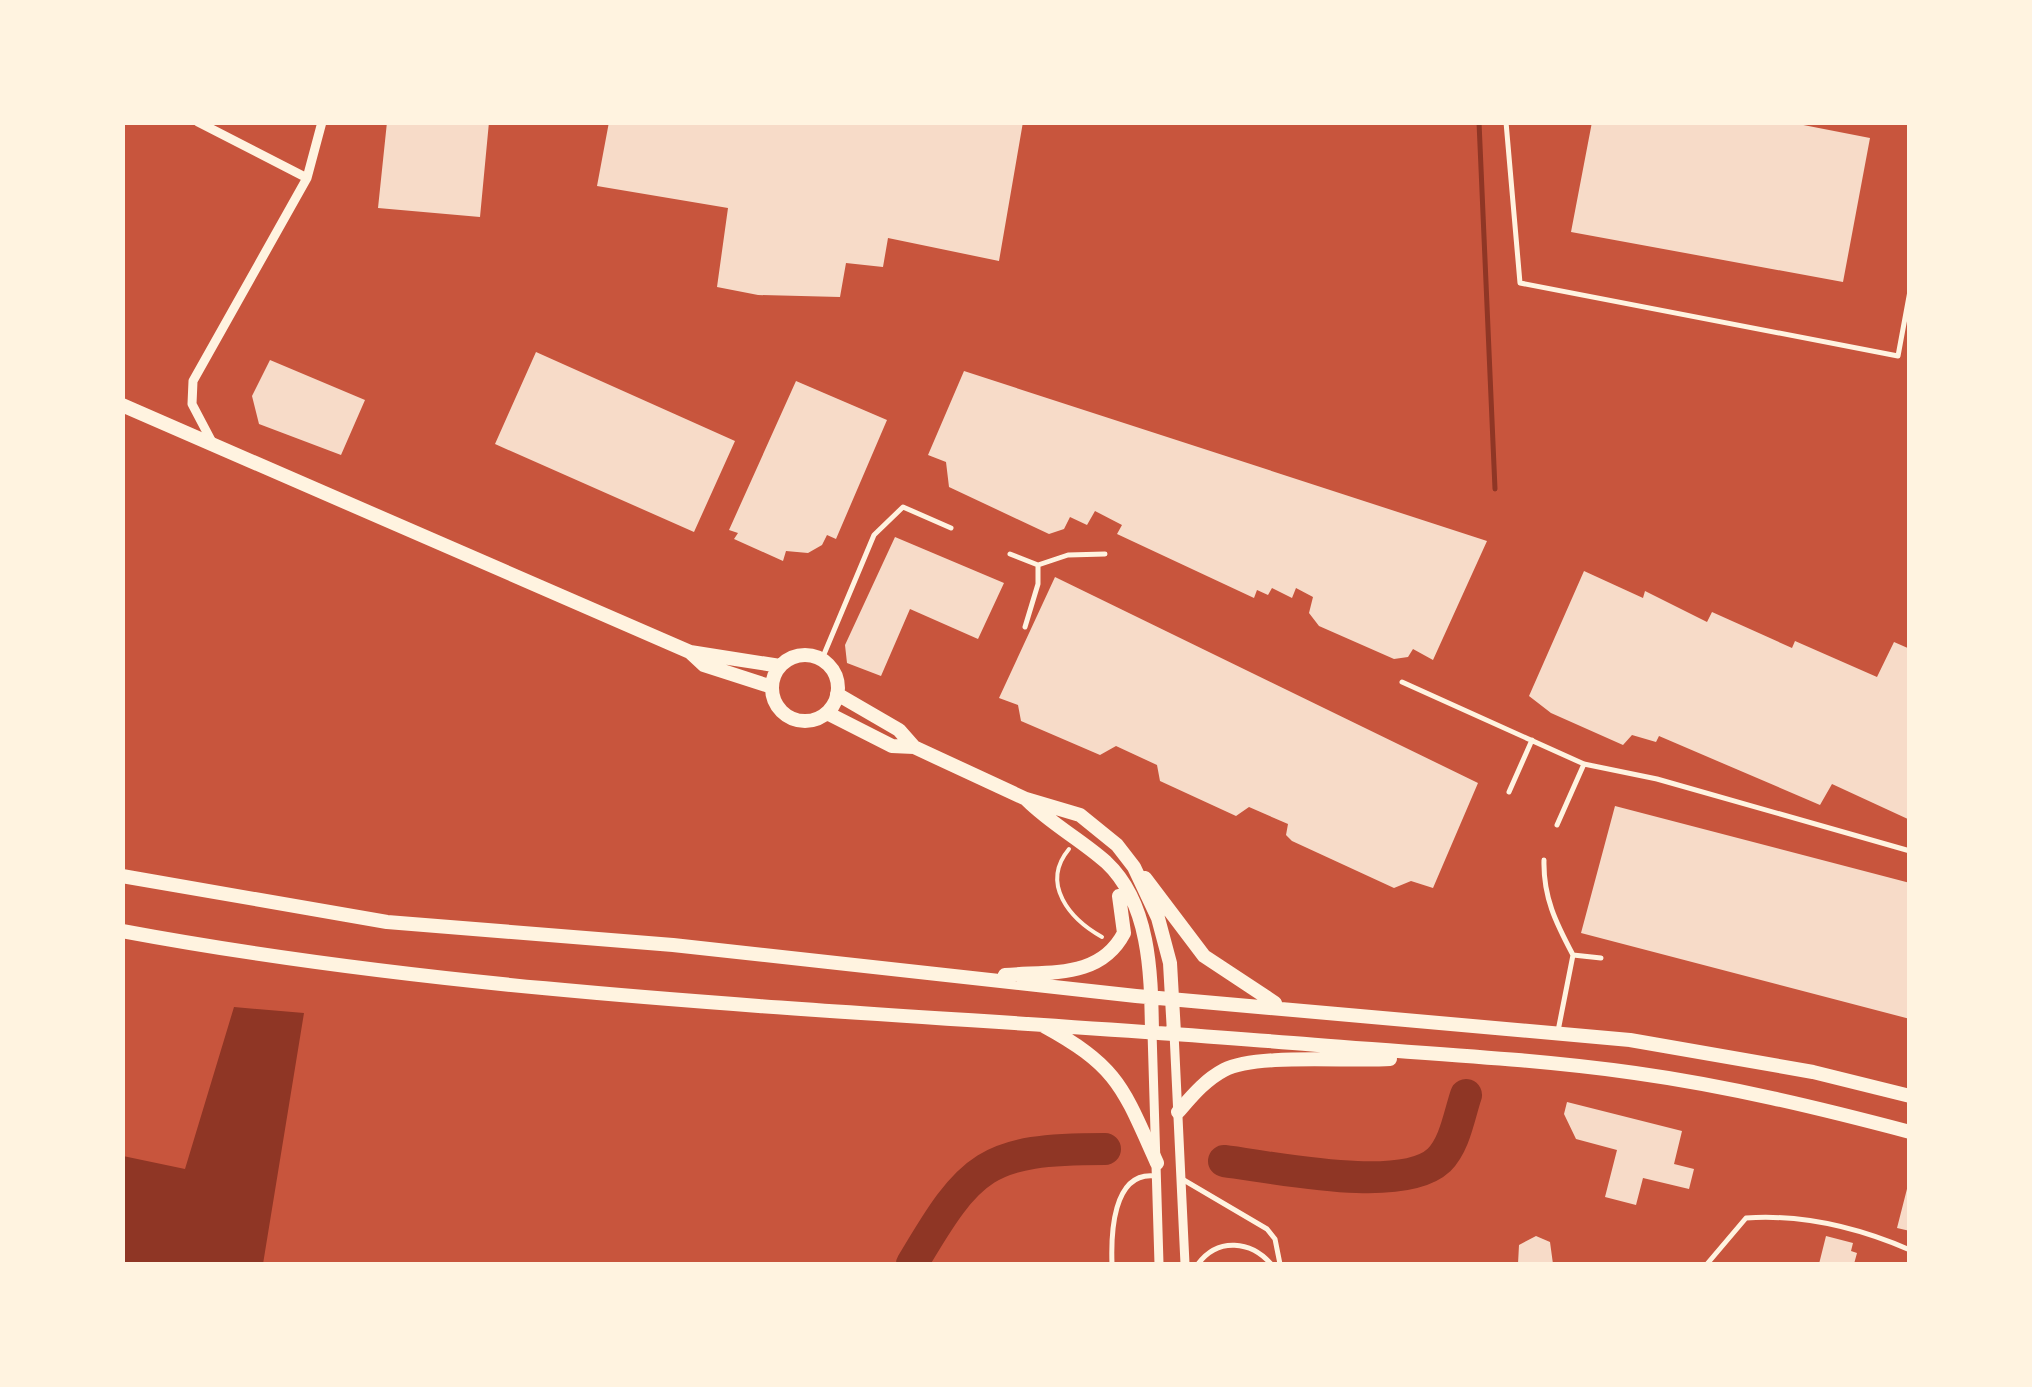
<svg xmlns="http://www.w3.org/2000/svg" width="2032" height="1387" font-family="Figtree,sans-serif">
<rect width="100%" height="100%" fill="#c8553d"/>
<path fill="#8f3625" d="M234 1007 304 1013 263 1264H123V1156L185 1169Z"/>
<g fill="none" stroke-linecap="round" stroke-linejoin="round">
<path stroke="#8f3625" stroke-width="5" d="M1479 122 1495 489"/>
<path stroke="#8f3625" stroke-width="32" d="M1224 1161C1273 1167 1402 1195 1439 1160 1455 1144 1459 1116 1466 1095
M912 1264C971 1164 986 1149 1105 1149"/>
</g>
<path fill="#f7dbc8" d="M387 122H489L480 217 378 208Z
M609 122H1023L999 261 888 238 883 267 846 263 840 297 758 295 717 287 728 208 597 186Z
M1592 122H1788L1870 138 1843 282 1571 232Z
M536 352 735 441 694 532 495 444Z
M270 360 365 400 341 455 259 424 252 396Z
M964 371 1487 541 1433 660 1413 649 1408 657 1394 659 1319 626 1309 613 1313 597 1296 588 1292 598 1272 588 1268 595 1257 590 1254 598 1117 534 1122 525 1095 511 1087 525 1070 517 1064 529 1049 534 949 487 946 462 928 455Z
M796 381 887 420 836 539 827 535 822 545 808 553 786 551 783 561 734 539 738 533 729 530Z
M895 537 1004 583 978 639 910 609 881 676 847 663 845 645Z
M1584 571 1643 598 1645 591 1707 622 1712 612 1792 648 1795 641 1877 677 1894 642 1910 649V820L1832 784 1820 805 1659 736 1656 742 1632 735 1623 745 1551 713 1529 696Z
M1055 577 1478 783 1433 888 1411 881 1394 888 1292 841 1286 835 1288 824 1249 807 1236 816 1160 781 1157 765 1116 746 1100 755 1021 721 1018 705 999 698Z
M1615 806 1910 883V1019L1581 933Z
M1567 1102 1682 1131 1674 1164 1694 1169 1689 1189 1643 1178 1636 1205 1605 1197 1617 1150 1576 1139 1564 1114Z
M1908 1185H1910V1231L1897 1228Z
M1536 1236 1550 1242 1553 1264H1518L1519 1245Z
M1826 1236 1853 1243 1851 1251 1857 1253 1854 1264H1819Z"/>
<g fill="none" stroke-linecap="round" stroke-linejoin="round">
<path stroke="#fff3e0" stroke-width="4" d="M1069 849C1040 884 1070 919 1102 937"/>
<path stroke="#fff3e0" stroke-width="5" d="M1506 122 1520 283 1898 356 1910 291
M1010 554 1038 565 1068 555 1105 554
M1025 627 1038 584V565
M822 659 874 535 903 507 951 528
M1402 682 1584 764 1657 779 1910 851
M1509 792 1532 740
M1557 825 1584 764
M1544 860C1543 897 1556 923 1573 955L1601 958
M1558 1031 1573 955
M1182 1179 1267 1229 1275 1239 1280 1264
M1112 1264C1111 1236 1112 1171 1155 1176
M1198 1264C1218 1237 1251 1241 1271 1264
M1707 1264 1746 1218C1804 1214 1857 1227 1910 1250"/>
<path stroke="#fff3e0" stroke-width="9" d="M198 122 307 178
M212 442 192 404 193 381 307 178 322 122
M1152 1032 1159 1264
M1174 1033 1185 1264"/>
<path stroke="#fff3e0" stroke-width="14" d="M122 405 690 652 704 665 772 687
M690 652 780 666
M772 688a33 33 0 1 1 66 0a33 33 0 1 1-66 0Z
M837 694 899 730 914 747
M827 713 892 746 914 747 1026 799 1080 815 1117 845 1134 867 1158 918 1170 963 1174 1033
M1027 800C1051 824 1080 839 1106 862 1151 904 1151 976 1152 1032
M122 876 387 922 673 945 1136 996 1630 1040 1813 1072 1910 1096
M1145 878 1204 956 1275 1003
M122 931C508 1003 903 1011 1293 1043 1407 1053 1522 1057 1635 1073 1728 1086 1819 1108 1910 1132
M1005 975C1050 971 1100 979 1124 933L1119 896
M1044 1026C1119 1067 1123 1088 1157 1163
M1178 1112C1192 1096 1205 1080 1224 1070 1257 1053 1349 1062 1390 1059"/>
</g>
<rect width="2032" height="1387" fill="none" stroke="#fff3e0" stroke-width="250"/>
</svg>
